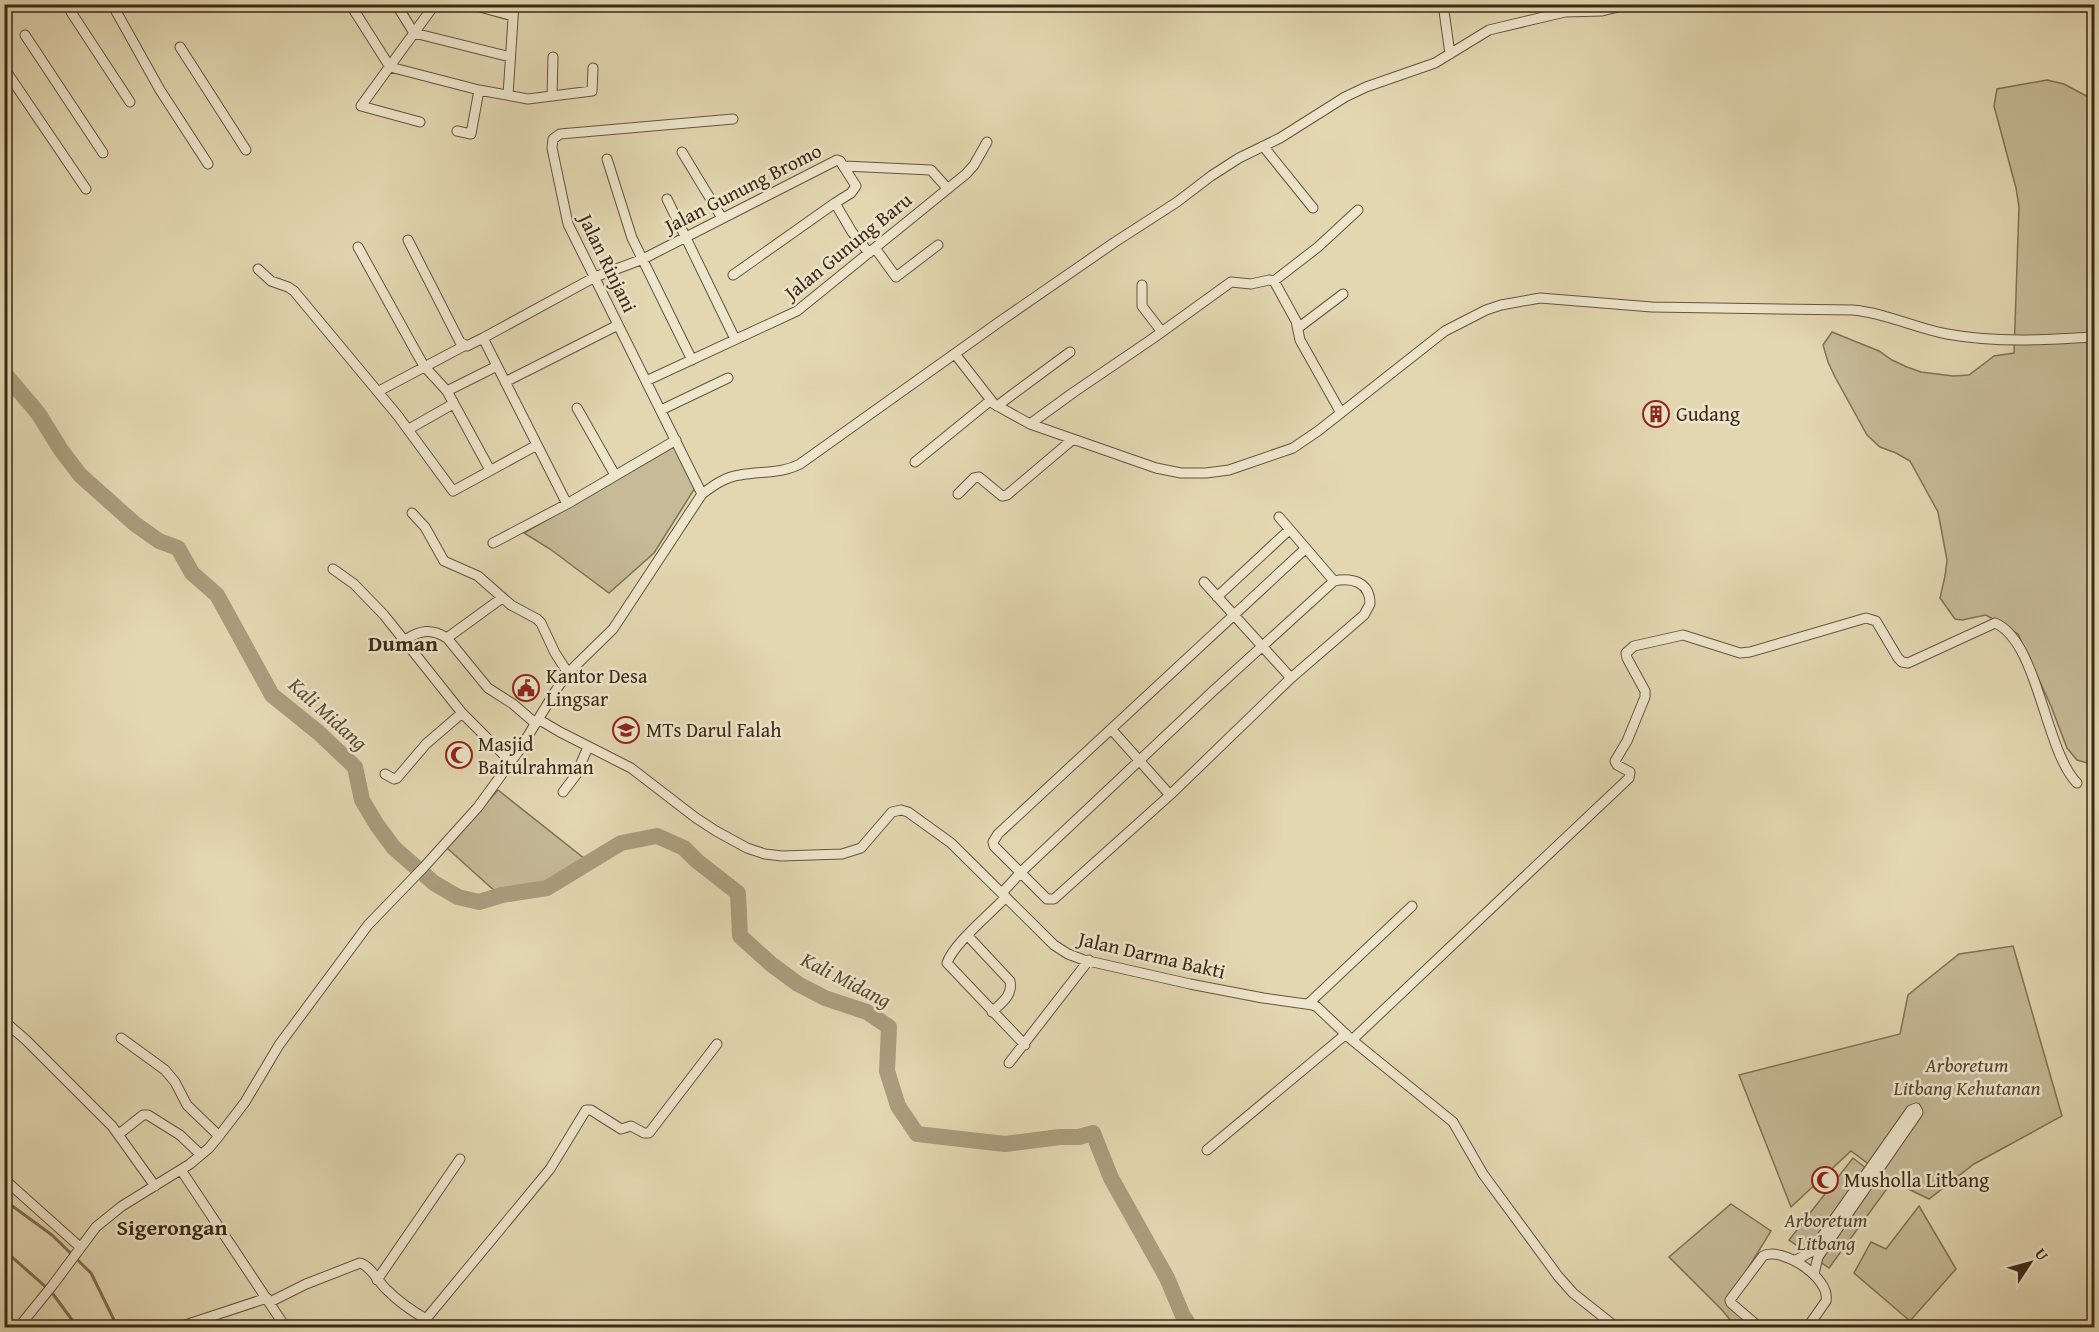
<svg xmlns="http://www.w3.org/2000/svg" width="2099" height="1332" font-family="'Gentium Book Plus',serif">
<rect width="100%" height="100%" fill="#e3d7b1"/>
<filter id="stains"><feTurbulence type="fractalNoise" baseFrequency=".00333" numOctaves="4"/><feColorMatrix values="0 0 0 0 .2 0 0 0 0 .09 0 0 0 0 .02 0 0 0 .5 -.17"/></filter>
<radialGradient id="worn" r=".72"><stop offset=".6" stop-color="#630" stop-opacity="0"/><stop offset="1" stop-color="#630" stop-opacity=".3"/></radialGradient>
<path fill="#c6ba97" stroke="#807257" stroke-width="1.5" d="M2047 80 2064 84 2094 100V578L2090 580 2094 610V765L2077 760 2067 748 2051 706 2018 634 1986 615 1962 620 1955 619 1940 598 1945 576 1947 560 1938 512 1910 461 1896 453 1880 447 1867 435 1835 377 1828 362 1823 345 1832 332 1879 351 1892 360 1907 367 1921 372 1953 376 1969 375 1994 356 2014 353 2019 207 2016 188 1994 106 1997 89Z
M677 445 695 488 654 553 609 593 550 549 524 533Z
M498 790 585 859 544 885 497 893 447 848Z
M2013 946 2062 1116 1974 1164 1929 1199 1890 1180 1851 1151 1791 1207 1739 1075 1900 1034 1908 995 1959 954Z
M1853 1158 1889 1186 1829 1268 1789 1240Z
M1731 1204 1771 1231 1726 1304 1730 1300 1762 1327H1736L1722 1310 1669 1257Z
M1919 1206 1956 1269 1910 1321 1854 1273 1871 1242 1886 1249Z"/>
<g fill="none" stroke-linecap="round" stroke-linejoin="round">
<path stroke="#7d6e54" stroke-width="3" d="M4 1200 52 1235 91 1273 118 1328
M4 1250 47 1288
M53 1294 78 1328"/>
<path stroke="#aa9c7d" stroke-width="16" d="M4 373 38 413 61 450 80 475 135 524 159 541 178 548 192 573 217 595 272 695 319 733 355 767 362 800 377 825 394 848 434 883 458 897 479 902 502 895 547 888 621 843 657 836 684 848 697 861 738 893 740 936 771 964 798 984 825 998 867 1012 889 1027 887 1071 898 1106 917 1134 1005 1144 1060 1137H1079L1093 1133 1111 1178 1167 1278 1183 1316 1191 1328"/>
<defs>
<path id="minor" d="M112 4 160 90 208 164
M350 4 390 67 479 90 471 134 457 131
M396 4 414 33 510 57
M469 4 513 16
M1443 4 1450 54
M71 12 130 102
M25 35 103 153
M180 47 246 150
M4 68 86 189
M479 90 528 99 592 91 593 68
M508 95 514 4
M552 96 553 57
M420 122 361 106 435 4
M1263 146 1313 208
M682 152 722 218
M607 159 632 238 692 360
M844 166 931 170 948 189
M667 199 735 339
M408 240 460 342 467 346 483 338 567 504
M358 247 416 352 424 366 447 391 490 470
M875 248 896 277 938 245
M258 269 271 281 288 287 294 291 398 416 453 491 537 445
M733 275 835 203 852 232 869 253
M1274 281 1296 321 1300 340 1341 413
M1142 285V306L1162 332
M1298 328 1343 294
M483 338 595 277 643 259 837 160 840 161 856 186 851 193 835 203
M955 354 994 404 1030 424 1156 468 1181 473H1206L1229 470 1293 448 1318 431 1445 331 1486 310 1501 305 1540 298 1652 307 1853 310C1886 313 1915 328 1947 334 1997 343 2045 340 2094 337
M646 381 797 311 966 174 974 165 987 142
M505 382 618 325
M379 391 464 346
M447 391 497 366
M997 406 1070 352
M577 408 615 475
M661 410 728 378
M1030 424 1074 392 1152 339 1231 282 1251 284 1269 280 1274 281 1318 247 1358 210
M409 429 453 404
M915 462 991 400
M702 494 568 224 552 148 553 139 560 134 733 119
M958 494 974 478 979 477 1002 496 1007 495 1072 440
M412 513 425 527 444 561 478 576 511 605 537 619 541 623 555 653 568 673
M1279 517 1334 581
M493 543 567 504 676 440
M333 569 354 584 384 615 462 713 511 762
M1204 582 1291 678
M1217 597 1289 530
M447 638 488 688 513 704 535 723
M405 640C420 630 431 628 447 638L502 598
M538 719 560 732 631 768 696 818 716 831 747 848 765 854 782 856 842 854 861 848 892 812 901 810 908 812 951 843 1054 945 1068 954 1084 960 1190 984 1263 998 1313 1005 1317 1007 1352 1040 1453 1122 1483 1174 1558 1276 1573 1293 1617 1328
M1112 730 1170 795
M385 774 394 779 397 778 426 744 462 713
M563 792 576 775 588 747
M1002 893 1021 872 1212 692 1334 581C1352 577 1370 582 1370 604L1364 615 1291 678 1170 795 1054 899H1047L994 846 993 842 998 834 1305 549
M1006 897C991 913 953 944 947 963L1025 1045
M967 935 1010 981C1013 996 1001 1003 992 1012
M1308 1004 1412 906
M4 1021 26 1040 112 1126 155 1186
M121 1038 165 1070 175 1082 187 1105 219 1136
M1352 1040 1629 778 1630 772 1617 765 1615 761 1627 741 1645 697V691L1627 658 1626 653 1634 646 1683 635 1740 653 1750 652 1866 618 1876 621 1898 658 1902 662 1908 663 1995 623C2038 641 2045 751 2077 783
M1009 1063 1089 960
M119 1134 143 1115H148L180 1135 201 1155
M1207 1150 1346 1034
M181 1170 286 1328
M4 1179 80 1247
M1796 1260 1811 1252 1911 1110 1916 1108 1918 1112 1917 1114 1818 1257 1814 1274
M377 1280 460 1159
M270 1302 306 1284 360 1263C371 1266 378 1282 387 1290 399 1302 412 1311 426 1319L550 1169 586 1110H591L621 1129 631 1126 644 1133H649L717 1044
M182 1326 267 1298
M18 1328 52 1286 96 1227 122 1206 190 1164 209 1148 219 1136 245 1102 279 1045 368 925 424 867 478 807 518 752 558 687 568 673 613 629 702 494C714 485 725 477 740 475 761 471 781 474 800 464L1002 320 1115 242 1177 202 1211 176 1239 158 1280 138 1345 97 1366 87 1435 63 1489 30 1565 12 1602 11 1631 4
M1760 1328 1731 1303 1730 1300 1763 1256C1782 1246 1831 1278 1826 1301L1807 1328"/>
</defs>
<use href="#minor" stroke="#64553e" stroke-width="11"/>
<use href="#minor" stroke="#ede5cc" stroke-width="9"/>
</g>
<defs>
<symbol id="building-ring" viewBox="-11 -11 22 22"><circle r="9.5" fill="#ede5cc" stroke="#8f2418" stroke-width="1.5"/><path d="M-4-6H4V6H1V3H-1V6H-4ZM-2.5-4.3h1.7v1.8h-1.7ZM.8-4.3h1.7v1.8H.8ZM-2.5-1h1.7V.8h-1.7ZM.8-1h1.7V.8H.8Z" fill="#8f2418"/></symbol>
<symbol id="civic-ring" viewBox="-11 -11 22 22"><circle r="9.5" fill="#ede5cc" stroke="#8f2418" stroke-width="1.5"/><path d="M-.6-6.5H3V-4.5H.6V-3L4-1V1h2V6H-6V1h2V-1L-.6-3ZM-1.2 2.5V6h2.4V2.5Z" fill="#8f2418"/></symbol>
<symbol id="school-ring" viewBox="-11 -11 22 22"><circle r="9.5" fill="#ede5cc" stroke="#8f2418" stroke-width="1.5"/><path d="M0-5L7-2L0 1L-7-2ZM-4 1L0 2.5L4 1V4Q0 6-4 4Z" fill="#8f2418"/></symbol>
<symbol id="mosque-ring" viewBox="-11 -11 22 22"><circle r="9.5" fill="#ede5cc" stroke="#8f2418" stroke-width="1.5"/><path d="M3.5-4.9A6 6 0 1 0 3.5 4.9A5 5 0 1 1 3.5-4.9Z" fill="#8f2418"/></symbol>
</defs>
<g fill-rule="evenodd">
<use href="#building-ring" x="1641" y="399" width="30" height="30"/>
<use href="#civic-ring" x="511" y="673" width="30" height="30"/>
<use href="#school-ring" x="611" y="715" width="30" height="30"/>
<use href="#mosque-ring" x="444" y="740" width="30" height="30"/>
<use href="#mosque-ring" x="1810" y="1165" width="30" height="30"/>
</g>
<g text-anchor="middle" stroke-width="5" stroke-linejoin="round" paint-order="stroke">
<g font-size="20" fill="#3a2a17" stroke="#ede5cc">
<text transform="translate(743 188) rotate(-27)" y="7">Jalan Gunung Bromo</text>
<text transform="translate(848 246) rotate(-39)" y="7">Jalan Gunung Baru</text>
<text transform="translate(608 263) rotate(64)" y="7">Jalan Rinjani</text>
<text transform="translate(1152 955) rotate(13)" y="7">Jalan Darma Bakti</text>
</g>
<g font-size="20" fill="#3a2a17" stroke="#ede5cc" text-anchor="start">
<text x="1676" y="421">Gudang</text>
<text x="546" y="683">Kantor Desa<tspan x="546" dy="23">Lingsar</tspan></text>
<text x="646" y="737">MTs Darul Falah</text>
<text x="478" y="751">Masjid<tspan x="478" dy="23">Baitulrahman</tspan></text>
<text x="1844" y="1187">Musholla Litbang</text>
</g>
<g font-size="20" font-style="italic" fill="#564731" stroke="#ede5cc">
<text x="1967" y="1072">Arboretum<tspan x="1967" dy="23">Litbang Kehutanan</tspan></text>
<text x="1826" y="1227">Arboretum<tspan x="1826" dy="23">Litbang</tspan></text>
</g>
<g font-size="21" font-style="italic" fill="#5c4c36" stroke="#ede5cc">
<text transform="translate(328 714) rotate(42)" y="7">Kali Midang</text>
<text transform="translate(846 980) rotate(27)" y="7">Kali Midang</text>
</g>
<g font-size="22" font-weight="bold" fill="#3a2a17" stroke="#ede5cc">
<text x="403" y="651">Duman</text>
<text x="172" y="1235">Sigerongan</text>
</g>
</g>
<rect width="2099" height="1332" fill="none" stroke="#e3d7b1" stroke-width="24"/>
<rect x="6" y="6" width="2087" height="1320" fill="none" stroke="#3a2a17" stroke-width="3"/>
<rect x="12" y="12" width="2075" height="1308" fill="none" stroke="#3a2a17" stroke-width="1.5"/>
<g transform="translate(2030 1263) rotate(54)" stroke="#ede5cc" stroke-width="4.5" paint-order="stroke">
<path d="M0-4.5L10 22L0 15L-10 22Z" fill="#3a2a17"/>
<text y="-9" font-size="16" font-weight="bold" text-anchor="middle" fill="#3a2a17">U</text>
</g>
<rect width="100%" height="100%" filter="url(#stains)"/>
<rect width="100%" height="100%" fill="url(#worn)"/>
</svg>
